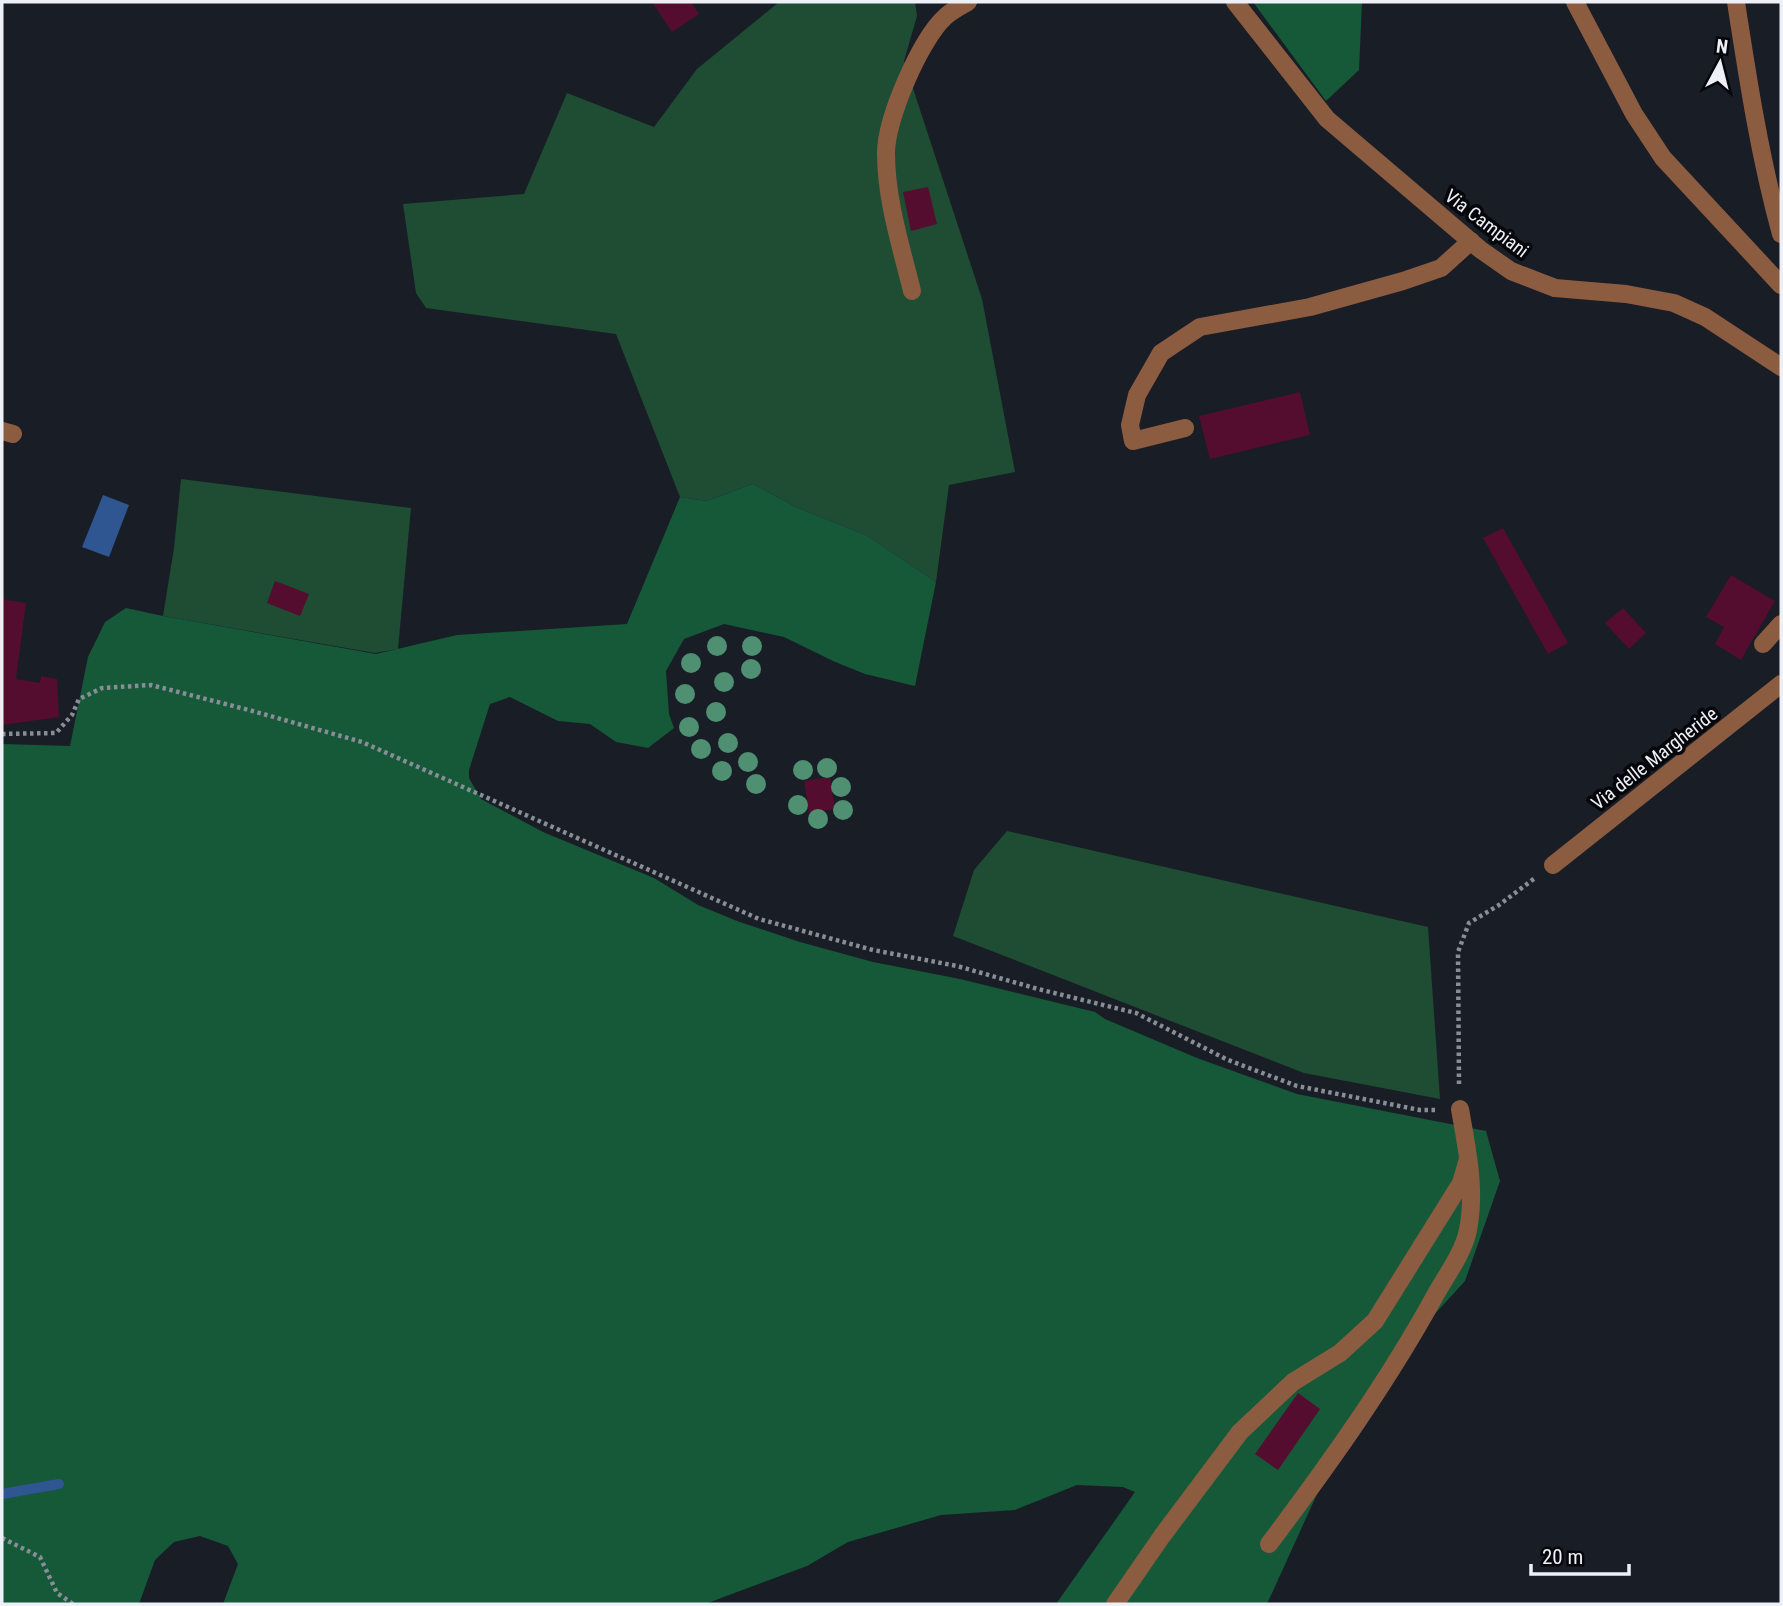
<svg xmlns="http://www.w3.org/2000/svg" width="1783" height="1606" font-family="'Roboto Condensed',sans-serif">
<rect width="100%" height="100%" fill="#191d26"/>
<path fill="#1e4d34" d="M779 2H915L917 16 904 61 982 299 1015 472 949 485 936 582 866 535 798 508 753 484 707 501 680 497 616 334 426 308 416 293 403 204 524 194 567 93 654 127 697 69Z
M181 479 411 508 398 649 375 653 163 616 174 548Z
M1007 831 1428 927 1440 1099 1304 1073 953 936 974 870Z"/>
<path fill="#155939" d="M1253 2H1362L1359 70 1326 101Z
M753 484 798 508 866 535 936 582 915 686 865 674 833 661 784 637 724 624 684 639 666 671 669 714 674 728 648 748 616 742 590 724 558 721 510 697 490 704 469 770V778L481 799 543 832 654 878 698 905 737 921 800 942 873 962 960 979 1095 1012 1105 1019 1197 1058 1297 1094 1486 1131 1500 1181 1465 1281 1422 1328 1333 1459 1267 1604H1056L1135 1492 1123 1487 1077 1485 1015 1510 941 1515 848 1542 807 1566 705 1604H223L238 1564 228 1546 200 1536 174 1542 155 1560 139 1604H2V744L70 746 88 657 105 622 126 608 163 616 376 654 457 635 627 624 680 497 707 501Z"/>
<path fill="#2f5691" d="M103 495 129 505 109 557 82 547Z"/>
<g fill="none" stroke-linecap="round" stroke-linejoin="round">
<path stroke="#2f5691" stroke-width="10" d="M2 1494 59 1484"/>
</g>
<path fill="#540d2f" d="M652 2H691L699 14 672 32Z
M928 187 937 224 911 231 903 192Z
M1300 392 1310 435 1210 459 1199 416Z
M1503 528 1568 643 1548 654 1483 538Z
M1731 575 1775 601 1741 660 1715 644 1724 627 1706 617Z
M275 581 309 594 300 616 267 603Z
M2 599 26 603 16 679 40 683 41 676 57 679 59 717 2 725Z
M1623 608 1646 633 1629 649 1605 623Z
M830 777 835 809 809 813 804 781Z
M1298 1393 1320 1409 1278 1470 1255 1454Z"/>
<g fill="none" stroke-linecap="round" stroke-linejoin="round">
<path stroke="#898d95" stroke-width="4.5" stroke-dasharray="3.5 3.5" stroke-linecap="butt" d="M2 734 56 733 72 715 79 699 102 688 151 685 249 710 362 742 759 919 873 950 957 966 1038 989 1136 1013 1228 1060 1297 1086 1420 1110H1437
M1459 1084 1458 952 1469 923 1499 905 1535 878
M2 1538 40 1557 57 1593 73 1604"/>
<path stroke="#8c5c41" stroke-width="18" d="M1235 2 1327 119 1481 250 1511 271 1555 288 1626 294 1674 303 1705 317 1781 367
M1575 2 1634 114 1663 158 1781 285
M1736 2C1748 80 1760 158 1781 234
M912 291C901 246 886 200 886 153 886 119 920 40 945 17 951 11 961 6 968 2
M1185 428 1133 441 1130 425 1137 395 1161 353 1200 327 1310 307 1403 281 1441 268 1471 241
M2 431 13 434
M1763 644 1781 624
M1553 865 1781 684
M1269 1544C1330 1463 1389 1380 1437 1292 1448 1273 1464 1251 1468 1230 1476 1189 1467 1150 1460 1109
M1115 1604 1162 1536 1240 1432 1293 1382 1340 1353 1375 1321 1461 1183 1468 1159"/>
</g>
<g fill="#509072">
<circle cx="717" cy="646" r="10"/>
<circle cx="752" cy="646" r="10"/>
<circle cx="691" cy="663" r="10"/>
<circle cx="751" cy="669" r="10"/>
<circle cx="724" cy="682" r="10"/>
<circle cx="685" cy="694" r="10"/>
<circle cx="716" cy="712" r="10"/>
<circle cx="689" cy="727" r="10"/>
<circle cx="728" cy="743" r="10"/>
<circle cx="701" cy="749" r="10"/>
<circle cx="748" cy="762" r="10"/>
<circle cx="827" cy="768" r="10"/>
<circle cx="803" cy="770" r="10"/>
<circle cx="722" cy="771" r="10"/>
<circle cx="756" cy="784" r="10"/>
<circle cx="841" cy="787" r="10"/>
<circle cx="798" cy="805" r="10"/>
<circle cx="843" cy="810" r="10"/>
<circle cx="818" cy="819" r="10"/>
</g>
<g text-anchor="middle" stroke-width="7" stroke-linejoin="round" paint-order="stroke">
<g font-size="19" fill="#edf0f7" stroke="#06070b">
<text transform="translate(1487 223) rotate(37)" y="7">Via Campiani</text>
<text transform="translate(1654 758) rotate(-38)" y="7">Via delle Margheride</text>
</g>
</g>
<rect width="1783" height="1606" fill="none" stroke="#edf0f7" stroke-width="7"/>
<g transform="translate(1720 63) rotate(7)" stroke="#06070b" stroke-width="5" paint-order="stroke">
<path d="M0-5L12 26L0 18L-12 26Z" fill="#edf0f7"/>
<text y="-10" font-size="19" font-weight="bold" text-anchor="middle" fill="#edf0f7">N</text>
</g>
<path d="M1531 1564v10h98v-10" fill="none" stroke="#edf0f7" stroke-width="3.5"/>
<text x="1542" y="1564" font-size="21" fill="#edf0f7" stroke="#06070b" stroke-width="5" paint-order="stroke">20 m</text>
</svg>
